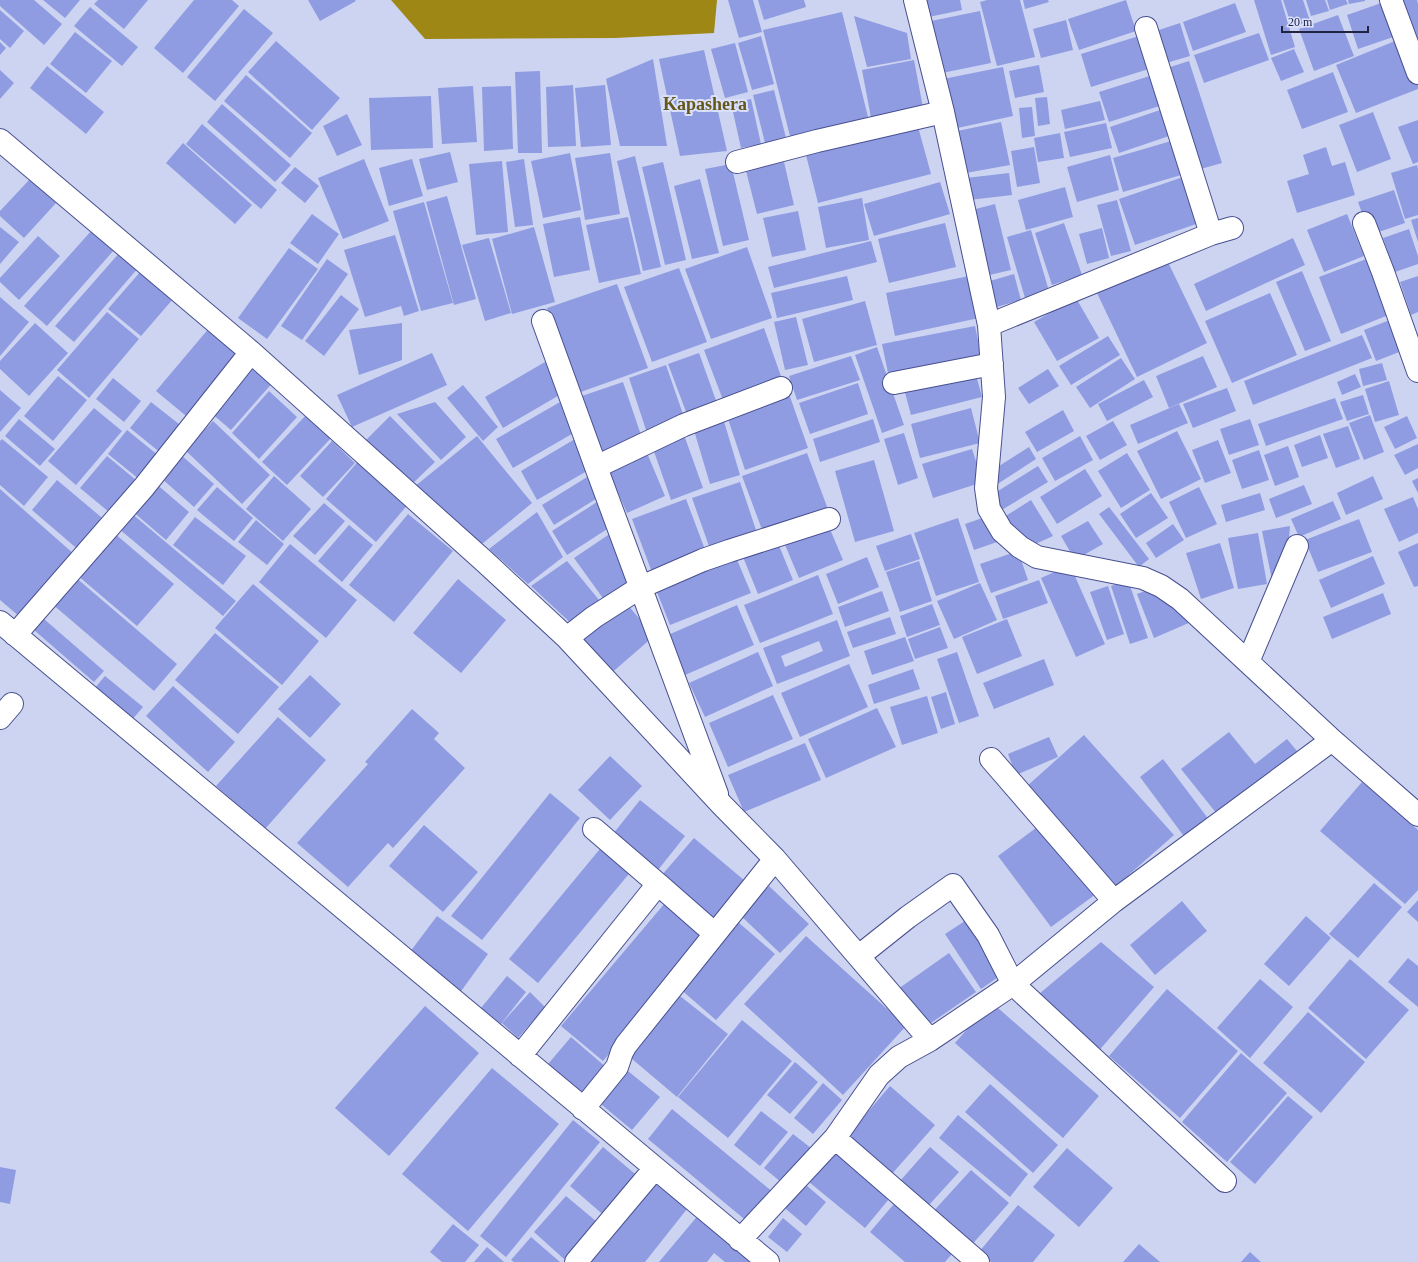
<svg xmlns="http://www.w3.org/2000/svg" width="1418" height="1262" font-family="'Times New Roman',serif">
<rect width="100%" height="100%" fill="#cdd4f1"/>
<path fill="#9f8716" d="M391 0H717L714 33 615 38 425 39Z"/>
<path fill="#8f9ce2" fill-rule="evenodd" d="M0 0H34L62 24 44 45 0 6Z
M43 0H80L65 18Z
M98 0H148L124 29 94 4Z
M194 0H232L239 6 183 73 154 48Z
M308 0H355L356 1 320 21Z
M728 0H753L762 32 739 38Z
M758 0H804L806 7 764 20Z
M926 0H960L962 10 929 17Z
M987 0H1020L1035 57 997 66 980 2Z
M1023 0H1048L1049 2 1025 9Z
M1126 0 1136 31 1079 50 1068 19Z
M1254 0H1281L1295 47 1271 55Z
M1283 0H1303L1310 21 1292 27Z
M1306 0H1325L1329 11 1311 16Z
M1327 0H1346L1348 4 1330 10Z
M1348 0H1365V1L1349 4Z
M1398 0H1417L1418 4V54Z
M1387 1 1399 35 1358 49 1347 15Z
M1235 3 1246 32 1193 51 1183 22Z
M90 7 138 47 122 66 74 26Z
M244 9 273 33 215 101 187 77Z
M0 10 24 31 10 48 0 39Z
M980 11 991 63 942 73 931 21Z
M842 12 869 121 791 140 763 30Z
M1338 15 1354 56 1314 71 1299 29Z
M854 16 907 33 911 59 867 67Z
M1066 20 1073 50 1041 58 1033 29Z
M1180 23 1190 56 1163 64 1153 32Z
M75 32 112 61 86 93 50 64Z
M1259 33 1269 60 1204 83 1194 55Z
M1142 35 1152 68 1091 87 1081 54Z
M761 36 774 84 752 90 738 43Z
M1400 39 1418 84V89L1356 113 1336 65Z
M276 41 340 98 312 130 248 72Z
M0 42 6 48 0 55Z
M735 43 748 92 725 98 711 49Z
M1294 49 1304 72 1281 81 1271 58Z
M704 50 727 151 680 156 659 59Z
M653 59 667 146H620L606 79Z
M914 60 924 113 872 123 862 70Z
M1189 61 1222 163 1197 170 1164 69Z
M1039 65 1044 92 1015 98 1009 71Z
M47 66 104 112 86 134 30 88Z
M1003 67 1013 116 953 129 943 79Z
M0 70 14 83 0 99Z
M540 71 542 153H518L515 72Z
M1333 72 1348 112 1302 129 1287 90Z
M1156 74 1166 104 1109 122 1099 92Z
M246 75 312 133 290 158 224 101Z
M573 85 576 146 548 147 546 87Z
M605 85 611 145 581 147 575 88Z
M473 86 477 142 442 144 438 88Z
M511 86 513 149 484 151 482 87Z
M774 90 788 146 767 151 753 95Z
M431 96 433 148 371 150 369 98Z
M1047 97 1050 124 1038 126 1035 98Z
M751 99 761 144 741 148 731 103Z
M1100 101 1105 120 1065 129 1061 110Z
M222 104 291 165 275 182 207 122Z
M1032 107 1035 136 1022 138 1019 108Z
M1166 108 1175 134 1119 153 1110 127Z
M1373 112 1391 159 1357 172 1339 125Z
M347 114 362 145 337 156 323 126Z
M1418 120V162L1413 164 1398 127Z
M1001 122 1010 165 960 174 952 132Z
M917 123 931 174 818 203 805 151Z
M1106 123 1112 148 1070 157 1064 132Z
M202 124 277 190 261 209 186 144Z
M1060 133 1064 158 1038 162 1034 138Z
M1178 139 1188 173 1123 192 1113 158Z
M183 143 252 205 235 224 166 163Z
M1034 147 1040 183 1017 187 1011 151Z
M1326 147 1332 166 1345 162 1355 195 1297 213 1287 181 1309 174 1303 155Z
M450 152 458 182 427 190 419 159Z
M570 153 581 210 543 218 531 161Z
M610 153 620 214 585 220 575 158Z
M1110 155 1119 190 1077 202 1067 167Z
M635 156 661 267 643 271 617 161Z
M364 159 389 221 343 239 318 178Z
M412 159 423 196 389 206 379 168Z
M524 159 533 225 515 227 506 162Z
M502 161 508 232 476 235 469 164Z
M663 162 686 260 665 265 642 167Z
M784 162 794 205 757 214 746 171Z
M731 164 749 240 723 246 705 169Z
M1417 165 1418 169V215L1405 219 1391 173Z
M295 167 319 186 305 203 281 183Z
M1009 173 1012 195 969 200 966 178Z
M1186 176 1202 222 1135 245 1119 199Z
M30 179 56 203 24 238 0 216V211Z
M700 179 719 253 692 259 674 186Z
M940 182 950 214 874 236 864 204Z
M1065 187 1073 217 1026 230 1018 200Z
M1394 190 1405 223 1370 235 1358 202Z
M447 196 476 299 454 305 426 202Z
M862 198 869 240 826 248 818 207Z
M1117 200 1131 251 1111 256 1097 205Z
M424 202 453 303 421 311 393 211Z
M995 204 1011 270 985 276 968 211Z
M798 211 806 250 772 257 763 218Z
M312 214 339 234 318 264 290 243Z
M1347 214 1364 256 1324 272 1307 230Z
M580 217 590 270 554 277 543 224Z
M628 217 641 274 599 283 586 225Z
M1418 218V242L1411 220Z
M945 223 956 267 889 283 878 239Z
M1064 223 1082 275 1052 285 1035 233Z
M0 227 19 242 0 264Z
M534 227 555 302 512 314 492 239Z
M1102 228 1109 258 1087 264 1079 234Z
M1409 229 1418 256V264L1395 272 1383 238Z
M92 230 114 250 47 326 24 306Z
M1031 230 1049 291 1025 298 1007 237Z
M395 235 419 311 404 316 401 306 365 317 344 250Z
M38 236 60 256 19 300 0 282V278Z
M489 238 511 313 485 321 462 245Z
M1293 238 1305 265 1206 311 1194 284Z
M871 241 877 262 774 288 768 267Z
M747 247 772 318 711 339 685 269Z
M289 248 318 269 267 339 238 318Z
M121 251 139 267 74 342 55 326Z
M1166 258 1207 343 1137 377 1096 291Z
M1369 258 1391 314 1341 334 1319 277Z
M327 259 348 274 302 340 281 326Z
M679 268 707 342 652 362 624 287Z
M141 271 173 299 141 336 108 309Z
M1302 271 1331 341 1305 351 1276 282Z
M1014 274 1021 300 990 309 983 283Z
M847 276 853 300 777 318 771 293Z
M969 276 979 318 895 336 886 293Z
M1418 276V312L1411 315 1400 282Z
M617 284 648 368 578 393 547 308Z
M1270 293 1297 355 1232 383 1205 321Z
M341 295 359 309 324 356 305 341Z
M0 297 29 322 0 356Z
M1076 298 1099 338 1057 361 1034 322Z
M865 301 877 345 814 362 802 319Z
M107 312 139 339 89 398 57 370Z
M796 317 808 365 785 370 774 322Z
M1395 318 1407 349 1376 361 1364 330Z
M35 323 68 353 29 396 0 369V361Z
M402 323V360L359 375 349 330Z
M975 326 982 360 889 378 882 344Z
M210 327 245 356 191 420 156 391Z
M764 328 782 379 723 400 704 350Z
M1362 335 1372 358 1253 405 1244 381Z
M1108 336 1120 355 1071 385 1059 366Z
M877 347 904 425 882 433 855 355Z
M432 353 447 385 352 427 337 395Z
M699 353 718 406 688 417 668 364Z
M851 356 860 380 797 400 789 376Z
M1203 356 1217 387 1169 408 1156 376Z
M1121 358 1135 379 1090 408 1076 387Z
M254 362 275 380 231 430 210 412Z
M545 362 563 393 503 428 485 397Z
M1382 363 1387 380 1363 386 1359 369Z
M666 365 685 420 647 433 629 378Z
M1048 369 1059 386 1029 404 1018 388Z
M975 371 982 397 911 415 904 389Z
M1355 374 1361 387 1342 395 1337 382Z
M58 376 87 400 53 441 24 416Z
M113 378 141 401 124 422 96 399Z
M1144 380 1153 397 1107 421 1098 404Z
M1389 381 1399 415 1375 422 1365 389Z
M623 382 642 438 596 454 576 398Z
M858 383 868 414 810 434 799 403Z
M463 385 498 427 483 441 447 398Z
M1227 388 1236 411 1193 428 1183 404Z
M0 390 21 408 0 432Z
M269 391 297 417 259 459 232 433Z
M788 391 808 448 745 470 726 413Z
M1363 395 1369 414 1347 421 1340 402Z
M1335 398 1343 419 1266 446 1258 424Z
M151 402 184 428 162 454 130 428Z
M435 402 466 437 441 460 397 414Z
M560 402 577 431 513 468 496 439Z
M1179 404 1188 423 1138 444 1130 425Z
M94 408 122 431 76 485 48 461Z
M971 408 980 443 920 458 911 424Z
M1063 410 1074 431 1037 452 1025 432Z
M307 414 332 437 287 485 262 462Z
M1370 415 1384 452 1364 460 1349 423Z
M390 416 435 462 411 485 366 440Z
M1407 416 1417 438 1395 449 1384 427Z
M723 418 740 475 710 484 693 427Z
M19 419 55 449 40 466 5 436Z
M873 419 880 442 820 462 813 439Z
M1250 419 1259 445 1229 455 1220 429Z
M213 421 270 475 242 504 185 450Z
M1113 421 1127 445 1100 460 1086 436Z
M1348 426 1360 459 1336 468 1323 434Z
M127 430 164 460 145 484 108 454Z
M1177 431 1201 479 1161 499 1137 451Z
M683 432 703 488 671 500 651 443Z
M904 433 918 478 898 485 884 439Z
M1320 435 1328 458 1302 467 1294 445Z
M477 436 532 503 477 548 414 487Z
M1080 436 1093 460 1055 481 1042 458Z
M2 439 48 477 24 506 0 485V441Z
M575 439 592 468 537 500 521 471Z
M1218 440 1231 473 1205 483 1192 450Z
M332 441 355 463 323 497 300 476Z
M1418 444V468L1405 475 1394 455Z
M1288 446 1299 477 1275 486 1264 455Z
M1029 447 1036 459 996 485 988 473Z
M972 449 983 482 933 498 922 464Z
M1259 450 1269 480 1242 489 1232 460Z
M647 453 665 496 627 513 608 470Z
M807 453 829 512 764 535 742 476Z
M1127 453 1150 490 1121 508 1098 471Z
M181 455 214 484 194 507 161 478Z
M107 456 142 485 115 517 80 488Z
M360 459 410 502 376 542 326 499Z
M874 460 894 531 855 542 835 471Z
M1038 466 1048 482 1000 511 990 496Z
M1085 469 1102 496 1057 524 1040 497Z
M592 474 604 494 554 525 542 505Z
M274 476 311 509 283 541 246 509Z
M1373 476 1383 499 1346 515 1337 493Z
M1418 478V493L1412 481Z
M57 480 107 522 81 552 32 510Z
M154 482 189 512 166 540 131 510Z
M740 482 757 533 710 549 692 498Z
M1304 485 1312 504 1276 518 1269 499Z
M217 487 253 518 234 541 197 510Z
M1199 487 1217 524 1186 538 1169 502Z
M0 489 74 554 20 617 0 600Z
M1151 493 1168 518 1136 538 1120 514Z
M1260 493 1265 510 1226 522 1221 505Z
M1413 497 1418 509V533L1399 542 1384 509Z
M686 499 707 555 653 575 632 519Z
M600 500 615 524 567 555 552 531Z
M1031 500 1053 536 1029 547 1004 517Z
M1333 501 1341 519 1299 537 1291 519Z
M324 503 345 521 315 555 293 536Z
M1109 507 1149 559 1139 567 1099 514Z
M537 512 563 557 528 584 489 549Z
M131 513 236 601 223 616 118 528Z
M408 514 453 551 394 622 349 585Z
M988 516 997 542 974 550 965 524Z
M195 517 246 556 223 585 173 545Z
M958 518 979 582 936 596 914 533Z
M1359 519 1372 552 1318 572 1305 540Z
M256 520 284 544 267 565 238 542Z
M1088 521 1103 544 1075 560 1061 536Z
M827 522 843 560 799 578 783 540Z
M1173 524 1184 540 1156 558 1146 543Z
M349 525 373 545 342 582 318 561Z
M1290 526 1287 563 1273 585 1262 531Z
M617 529 636 580 605 601 574 558Z
M114 533 174 584 137 626 77 575Z
M1258 533 1267 584 1238 589 1228 538Z
M911 534 920 559 885 571 876 546Z
M776 538 793 580 758 594 741 552Z
M1220 543 1234 588 1201 599 1186 553Z
M1418 543V586L1414 587 1398 552Z
M290 544 357 600 326 638 259 582Z
M1018 551 1028 580 991 593 980 564Z
M735 555 751 593 670 625 655 587Z
M1373 556 1385 584 1331 608 1319 580Z
M867 557 879 587 838 604 826 574Z
M567 561 604 606 576 628 531 586Z
M919 561 932 601 900 612 886 572Z
M1070 565 1105 644 1076 657 1041 578Z
M818 575 833 614 760 643 744 605Z
M74 576 177 664 154 691 51 603Z
M458 579 506 620 461 673 413 633Z
M1039 580 1048 603 1003 619 995 596Z
M1128 580 1148 638 1130 644 1111 586Z
M980 583 997 620 954 639 937 601Z
M253 584 319 641 282 685 215 628Z
M1108 586 1124 634 1107 640 1090 592Z
M1153 588 1191 622 1154 638 1137 594Z
M882 591 889 611 845 627 838 607Z
M1383 593 1391 614 1332 639 1323 617Z
M626 603 654 636 608 676 580 643Z
M932 604 940 625 907 637 900 616Z
M737 605 754 645 685 675 668 635Z
M890 617 896 634 853 648 847 632Z
M44 619 104 671 94 682 34 630Z
M1007 619 1022 656 977 674 962 637Z
M837 620 850 656 777 684 763 648ZM819 641 823 651 785 667 781 656Z
M940 627 948 648 915 659 908 639Z
M215 633 279 687 238 734 175 680Z
M905 637 914 661 872 675 864 651Z
M758 652 773 686 705 717 689 683Z
M957 652 979 716 959 723 937 659Z
M1044 659 1054 685 994 709 983 683Z
M849 664 868 707 800 737 781 693Z
M913 669 920 689 874 704 868 685Z
M310 675 341 704 310 738 278 709Z
M105 676 143 707 131 721 94 689Z
M173 686 235 742 208 772 146 716Z
M946 692 955 724 941 729 931 697Z
M773 695 793 739 728 767 709 723Z
M927 696 938 733 902 745 890 707Z
M877 708 896 747 826 778 808 739Z
M412 709 439 733 434 739 465 768 393 848 388 843 348 887 297 843 368 764 365 762Z
M278 717 326 760 265 829 216 786Z
M1229 732 1255 764 1287 739 1297 751 1217 814 1181 769Z
M1084 735 1174 835 1115 887 1026 787Z
M1049 737 1058 757 1016 775 1008 754Z
M805 743 821 780 744 812 728 775Z
M610 756 642 786 610 820 578 790Z
M1163 759 1210 821 1186 839 1140 777Z
M1362 782 1418 830V890L1405 904 1320 831Z
M550 793 580 818 482 940 451 916Z
M640 800 685 836 658 870 613 834Z
M1044 822 1096 894 1051 927 998 856Z
M424 825 478 872 443 912 389 866Z
M694 838 751 886 718 924 661 876Z
M604 844 633 869 538 983 509 959Z
M1374 883 1402 907 1358 958 1329 934Z
M769 886 809 924 780 953 740 915Z
M1418 900V922L1407 912Z
M1182 901 1207 931 1155 975 1130 945Z
M665 903 707 938 603 1061 561 1026Z
M437 916 488 954 459 994 407 956Z
M1306 916 1331 938 1289 986 1264 964Z
M968 919 1004 973 981 989 945 934Z
M738 922 775 954 716 1020 679 988Z
M806 936 906 1026 843 1095 744 1004Z
M1101 942 1154 987 1096 1054 1033 999Z
M949 953 976 992 925 1027 898 989Z
M1408 958 1418 966V1007L1388 982Z
M1350 959 1409 1010 1366 1059 1308 1008Z
M507 976 526 992 501 1024 481 1008Z
M1260 979 1293 1007 1250 1058 1217 1028Z
M1167 989 1238 1051 1180 1118 1109 1056Z
M530 992 545 1007 518 1038 502 1023Z
M675 992 728 1034 677 1097 625 1053Z
M991 1002 1099 1096 1063 1138 955 1043Z
M425 1006 479 1053 389 1156 335 1108Z
M1308 1012 1365 1062 1321 1113 1263 1063Z
M742 1020 792 1061 728 1138 678 1097Z
M571 1037 607 1068 579 1101 543 1070Z
M1241 1053 1287 1093 1227 1162 1182 1122Z
M795 1062 818 1082 790 1114 767 1095Z
M623 1067 660 1097 632 1130 596 1100Z
M492 1068 559 1124 468 1231 402 1174Z
M823 1083 842 1100 813 1134 794 1118Z
M990 1084 1058 1145 1033 1173 965 1112Z
M890 1086 935 1125 891 1175 847 1136Z
M1288 1096 1313 1117 1255 1184 1230 1162Z
M672 1109 774 1193 749 1223 648 1139Z
M761 1111 788 1132 760 1166 734 1145Z
M958 1115 1028 1174 1010 1197 939 1138Z
M573 1120 600 1142 506 1257 480 1236Z
M793 1134 811 1148 782 1183 764 1168Z
M603 1147 640 1178 607 1218 570 1186Z
M837 1147 894 1193 865 1228 809 1182Z
M930 1147 959 1172 929 1205 900 1181Z
M1067 1148 1113 1188 1079 1227 1033 1187Z
M0 1167 16 1170 10 1204 0 1202Z
M971 1170 1009 1203 968 1249 930 1215Z
M800 1180 826 1202 806 1226 780 1204Z
M652 1181 687 1209 645 1262H586Z
M566 1196 597 1222 564 1259 534 1232Z
M899 1198 957 1248 945 1262H905L870 1232Z
M1018 1205 1055 1235 1033 1262H991L979 1252Z
M700 1213 759 1262H725L714 1253 707 1262H659Z
M783 1218 802 1234 787 1252 768 1237Z
M453 1224 479 1245 465 1262H442L430 1252Z
M531 1237 560 1262H514L511 1260Z
M1139 1244 1160 1262H1123Z
M487 1247 504 1262H474Z
M1250 1252 1261 1262H1241Z"/>
<g fill="none" stroke-linecap="round" stroke-linejoin="round">
<defs>
<path id="minor" d="M915 0 943 112 989 325 994 397 986 488 989 509 1002 531 1020 547 1037 557 1143 578 1161 586 1180 599 1332 740 1418 815
M1391 0 1418 73
M1146 28 1211 234
M0 140 251 352 484 561 567 638 721 804 775 859 930 1040
M737 162 817 141 943 112
M1364 223 1383 272 1418 371
M543 321 596 467 717 794
M989 325 1211 234 1232 228
M894 383 992 364
M596 467 684 425 781 388
M0 622 768 1262
M15 635 144 487 251 352
M567 638 594 617 641 587 703 560 729 551 829 519
M1248 662 1297 546
M0 718 12 704
M991 759 1114 901
M594 829 658 884
M859 956 908 917 953 885 988 935 1013 984 1225 1181
M520 1056 658 884 715 934
M583 1109 617 1067 622 1052 626 1045 775 859
M835 1138 978 1262
M740 1240 835 1138 879 1075 899 1057 930 1040 1013 984 1114 901 1332 740
M576 1262 655 1168"/>
</defs>
<use href="#minor" stroke="#485090" stroke-width="24"/>
<use href="#minor" stroke="#fff" stroke-width="22"/>
</g>
<g text-anchor="middle" stroke-width="4" stroke-linejoin="round" paint-order="stroke">
<g font-size="18" font-weight="bold" fill="#65571a" stroke="#dae1ff">
<text x="705" y="110">Kapashera</text>
</g>
</g>
<path d="M1282 26v6h86v-6" fill="none" stroke="#202440" stroke-width="2"/>
<text x="1288" y="26" font-size="12" fill="#202440" stroke="#dae1ff" stroke-width="3" paint-order="stroke">20 m</text>
</svg>
